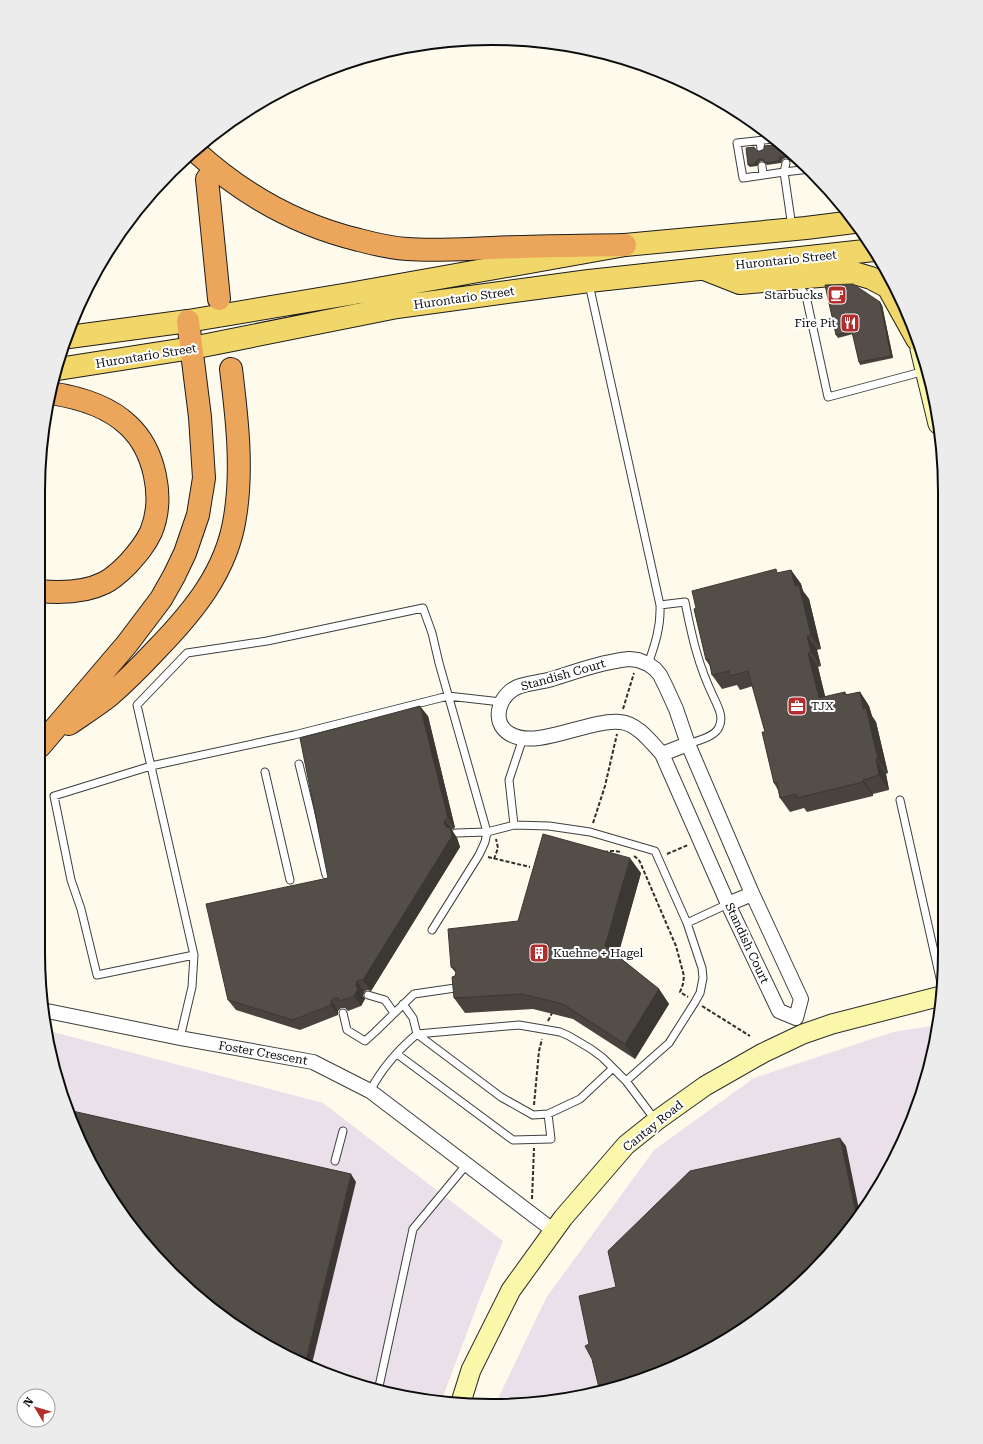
<svg xmlns="http://www.w3.org/2000/svg" width="983" height="1444" font-family="'Roboto Serif',serif">
<rect width="100%" height="100%" fill="#fefbec"/>
<path fill="#eae0ea" d="M938 1025 936 1041 898 1153 851 1228 637 1382 580 1397 496 1403 546 1298 654 1150 754 1078 893 1032Z
M46 1030 323 1103 503 1241 480 1298 441 1402 374 1391 318 1372 215 1312 115 1205 62 1098Z"/>
<g fill="none" stroke-linecap="round" stroke-linejoin="round">
<path stroke="#dad7ca" stroke-width="22" stroke-dasharray="22 11" stroke-linecap="butt" d="M219 299 231 369"/>
<defs>
<path id="lane" d="M773 139 737 143 743 178 784 172 786 163
M760 141 761 149
M762 166 763 175
M792 227 784 172 810 169
M796 281 806 296 828 397 925 371
M589 284 660 605C661 626 655 645 648 664
M660 605 685 602C692 637 698 665 714 698 718 707 724 717 719 727 715 737 697 741 688 744
M299 764 326 875
M265 772 290 880
M900 800 942 987
M514 825 549 826 590 832 655 851 687 923 702 968 703 978 700 993 695 1002 669 1043 626 1081 656 1121
M456 833 487 832 514 825 509 780 523 738
M687 923 728 904
M194 955 97 975 81 909 71 880 54 796 151 766 294 735 448 696 501 702
M368 995 385 1000 394 1013
M343 1013 347 1030 365 1041 375 1032 414 994 462 987
M417 1034 501 1097 533 1115 548 1114 580 1099 613 1068
M417 1034 519 1025 560 1032 569 1036 591 1049 603 1058 626 1081
M180 1038 192 987 194 955 137 705 187 653 267 641 423 608 432 633 439 663 487 832 485 842 479 855 432 930
M397 1054 513 1140 551 1139 548 1114
M370 1091C381 1070 398 1050 417 1034L413 1018 403 1004
M335 1161 343 1131
M378 1391 413 1229 467 1164"/>
<path id="street" d="M629 659 638 660 648 664 655 669 660 675 666 687 676 709 688 744 751 891 801 999 796 1018 779 1011 728 904 662 754C651 742 637 723 620 722 588 719 537 750 510 734 489 722 500 692 520 686 530 683 541 682 552 679 577 671 602 662 629 659Z
M662 754 688 744
M728 904 752 894
M42 1010 180 1038 313 1062 370 1091 554 1231"/>
<path id="secondary" d="M920 349 938 424
M460 1405 471 1370 511 1290 563 1218 626 1145 656 1121 705 1086 763 1053 803 1034 832 1024 941 996"/>
<path id="primary" d="M707 270 740 283 854 273 871 278 888 287 917 339
M69 337 188 321 349 294 625 245 806 228 854 222
M58 369 192 348 397 307 589 281 874 250"/>
<path id="highway" d="M195 151C242 194 297 225 359 240 374 244 390 248 407 249 435 251 463 249 492 248 536 246 581 246 625 245
M207 179 219 299
M39 591C60 593 84 593 104 583 113 579 121 571 128 564 137 554 145 545 151 532 165 498 155 450 128 425 108 406 77 397 50 393
M69 724C82 715 96 706 109 696 125 682 141 666 156 650 193 612 227 571 235 517 243 469 237 418 231 369
M40 746 127 644 161 599 174 576 185 553 198 515 204 478 200 417 188 321"/>
</defs>
<use href="#lane" stroke="#3f3f3f" stroke-width="9"/>
<use href="#street" stroke="#3f3f3f" stroke-width="16"/>
<use href="#secondary" stroke="#2e2e2e" stroke-width="21"/>
<use href="#primary" stroke="#1d1d1d" stroke-width="24"/>
<use href="#highway" stroke="#1d1d1d" stroke-width="24"/>
<path stroke="#2e2e2e" stroke-width="2" stroke-dasharray="4 2" stroke-linecap="butt" d="M623 709 634 673
M593 823 605 786 617 734
M604 852 613 851 622 852
M667 854 688 845
M634 856 638 859 640 862 676 946 684 976 683 984 680 992 688 997
M488 857 530 867
M494 859 498 848 496 839
M702 1006 750 1036
M548 1021 552 1013
M534 1105 539 1051 542 1039
M532 1199 534 1148"/>
<use href="#lane" stroke="#fff" stroke-width="7"/>
<use href="#street" stroke="#fff" stroke-width="14"/>
<use href="#secondary" stroke="#faf6aa" stroke-width="19"/>
<use href="#primary" stroke="#f1d769" stroke-width="22"/>
<use href="#highway" stroke="#eca65c" stroke-width="22"/>
</g>
<path fill="#48433f" d="M774 140 800 161 791 162 789 159 785 158 782 160 781 163 767 165 764 162 761 161 758 164 757 166 750 167 748 165 757 151H760L773 145Z
M882 305 893 358 860 365 859 362 853 334 838 338 836 335Z
M791 570 801 584 803 591 809 599 821 649 817 650 821 666 818 667 825 697 845 692 847 695 860 692 869 706 872 716 876 722 888 773 886 774 889 790 873 794V796L807 812 804 808 790 812 780 798 778 790 774 783 765 732 753 686 740 690 737 685 722 689 712 675 710 666 706 660 778 573Z
M428 716 455 828 452 830 457 838 460 847 371 991 367 990 364 992 363 996 365 999 361 1006 348 1011 345 1008H341L338 1011V1015L300 1030 236 1010 228 1000 328 878Z
M641 873 618 956 659 989 669 1004 635 1059 573 1019 533 1009 465 1013 454 998 455 976 456 973 451 967 518 921Z"/>
<path fill="#3b3733" d="M780 157 782 160 781 163 779 161Z
M756 161 758 164 757 166 755 164Z
M880 302 882 305 893 358 891 356Z
M791 570 801 584 803 591 809 599 821 649 811 635 795 586Z
M807 636 817 650 821 666 811 652Z
M808 653 818 667 829 712 819 698Z
M860 692 869 706 872 716 876 722 888 773 878 759 863 709Z
M420 706 428 716 455 828 448 818Z
M876 759 886 774 889 790 879 775Z
M863 780 873 794V796L863 782Z
M445 820 457 838 460 847 371 991 363 980Z
M630 858 641 873 616 961 605 946Z
M357 981 364 992 363 996 365 999 361 1006 354 996Z
M659 989 669 1004 635 1059 625 1044Z
M331 1001 338 1011V1015L331 1005Z
M840 1138 846 1146 860 1214 857 1219Z
M351 1174 356 1182 311 1368 305 1364Z"/>
<path fill="#544e49" stroke="#3b3733" d="M774 140 797 159 789 160 787 156H783L780 157 779 161 765 163 763 159H759L756 161 755 164 748 165 746 148 754 147 757 151H760L764 149V146L773 145 772 141Z
M853 284 880 302 891 356 859 362 852 332 836 335 825 285Z
M776 569 777 573 791 570 795 586 799 585 811 635 807 636 811 652 808 653 819 698 845 692V695L860 692 863 709 866 708 878 759H876L879 775 863 780V782L797 798 796 794 780 798 777 783H774L762 732H765L748 671 730 676 729 671 712 675 709 660H706L694 609 696 608 692 591Z
M420 706 448 818 445 820 444 823 446 827 450 828 452 836 363 980H360L357 981 356 986 358 989 354 996 340 1001 338 998H334L331 1001V1005L293 1020 228 1000 206 904 328 878 300 738Z
M543 834 630 858 605 946 659 989 625 1044 563 1004 522 994 454 998 452 977 455 976 456 972 455 969 451 967 448 929 518 921Z
M68 1110 351 1174 305 1364 215 1312 171 1273 115 1205Z
M840 1138 857 1219 851 1228 812 1273 718 1345 637 1382 600 1392 592 1359 585 1346 589 1344 579 1296 616 1287 608 1251 690 1171Z"/>
<defs>
<symbol id="cafe-square" viewBox="-11 -11 22 22"><rect x="-9" y="-9" width="18" height="18" rx="4" fill="#b32d2c" stroke="#fff"/><path d="M-5.5-4.5H6V0H3Q3 3.5 0 3.5H-2.5Q-5.5 3.5-5.5 0ZM3-3.2v2h1.7v-2ZM-6 4.5H4V6H-6Z" fill="#fff"/></symbol>
<symbol id="restaurant-square" viewBox="-11 -11 22 22"><rect x="-9" y="-9" width="18" height="18" rx="4" fill="#b32d2c" stroke="#fff"/><path d="M-5-6h1v4h1v-4h1v4h1v-4h1v5L-1.5 .5V6h-2V.5L-5-1ZM5-6V6H3V1.5H1.5Q1.5-4 5-6Z" fill="#fff"/></symbol>
<symbol id="office-square" viewBox="-11 -11 22 22"><rect x="-9" y="-9" width="18" height="18" rx="4" fill="#b32d2c" stroke="#fff"/><path d="M-6-3h4V-5.5h4V-3h4V5H-6ZM-1-4.5V-3h2v-1.5ZM-6 0V1H6V0Z" fill="#fff"/></symbol>
<symbol id="building-square" viewBox="-11 -11 22 22"><rect x="-9" y="-9" width="18" height="18" rx="4" fill="#b32d2c" stroke="#fff"/><path d="M-4-6H4V6H1V3H-1V6H-4ZM-2.5-4.3h1.7v1.8h-1.7ZM.8-4.3h1.7v1.8H.8ZM-2.5-1h1.7V.8h-1.7ZM.8-1h1.7V.8H.8Z" fill="#fff"/></symbol>
</defs>
<g fill-rule="evenodd">
<use href="#cafe-square" x="826" y="284" width="22" height="22"/>
<use href="#restaurant-square" x="839" y="312" width="22" height="22"/>
<use href="#office-square" x="786" y="695" width="22" height="22"/>
<use href="#building-square" x="528" y="942" width="22" height="22"/>
</g>
<g text-anchor="middle" stroke-width="4" stroke-linejoin="round" paint-order="stroke">
<g font-size="12" fill="#0c0c0c" stroke="#fff">
<text transform="translate(786 260) rotate(-6)" y="4">Hurontario Street</text>
<text transform="translate(464 298) rotate(-8)" y="4">Hurontario Street</text>
<text transform="translate(146 356) rotate(-9)" y="4">Hurontario Street</text>
<text transform="translate(563 675) rotate(-16)" y="4">Standish Court</text>
<text transform="translate(747 943) rotate(65)" y="4">Standish Court</text>
<text transform="translate(263 1053) rotate(10)" y="4">Foster Crescent</text>
<text transform="translate(653 1126) rotate(-39)" y="4">Cantay Road</text>
</g>
<g font-size="12" fill="#0c0c0c" stroke="#fff" text-anchor="end">
<text x="823" y="299">Starbucks</text>
<text x="836" y="327">Fire Pit</text>
<text x="811" y="710" text-anchor="start">TJX</text>
<text x="553" y="957" text-anchor="start">Kuehne + Hagel</text>
</g>
</g>
<path d="M0 0H983V1444H0ZM491 45H492A446 446 0 0 1 938 491V953A446 446 0 0 1 492 1399H491A446 446 0 0 1 45 953V491A446 446 0 0 1 491 45Z" fill="#ececec" fill-rule="evenodd"/>
<path fill="none" stroke="#0c0c0c" stroke-width="2" d="M491 45H492A446 446 0 0 1 938 491V953A446 446 0 0 1 492 1399H491A446 446 0 0 1 45 953V491A446 446 0 0 1 491 45Z"/>
<g transform="translate(36 1408) rotate(308)"><circle r="19" fill="#ffffff" stroke="#9e9e9e"/>
<path d="M0-3L7 15L0 10L-7 15Z" fill="#b32d2c"/>
<text y="-6" font-size="11" font-weight="bold" text-anchor="middle" fill="#0c0c0c">N</text>
</g>
</svg>
